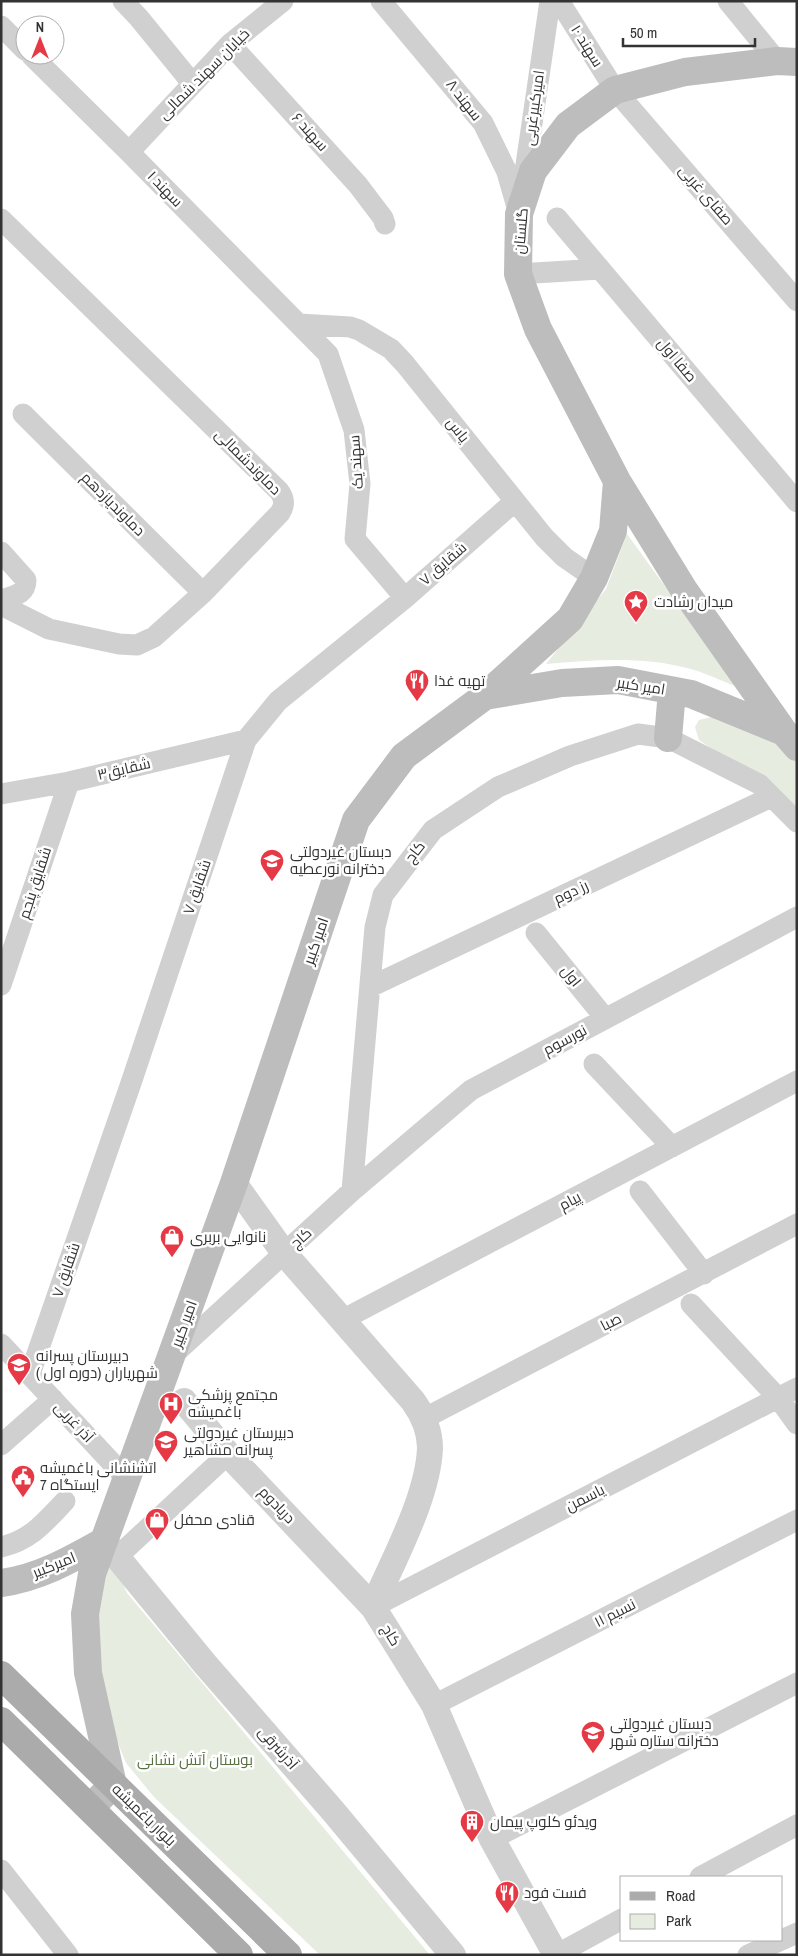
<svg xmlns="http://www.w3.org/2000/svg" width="798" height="1956" font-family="'Archivo Narrow',Cairo,sans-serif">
<rect width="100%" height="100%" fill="#fff"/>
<path fill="#e6ecdf" d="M627 534 738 687C721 681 704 672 687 668 641 656 593 660 546 664L606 589Z
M712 717 753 726 797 759V809L699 740 695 727 699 720Z
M112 1560 127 1593 430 1955H320L154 1797 126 1763 100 1698 98 1589Z"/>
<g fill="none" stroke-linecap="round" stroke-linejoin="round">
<path stroke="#d0d0d0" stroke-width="21" d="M123 1 139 18 192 83
M381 1 483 123 507 172 519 214
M559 1 615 90 797 301
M728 1 777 61
M1 26 25 50
M230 44 358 185 383 218 385 224
M31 55 129 152 328 354 354 430 360 484 355 539 405 598
M129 152 230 44 283 1
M523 185 550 1
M557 218 797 502
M1 219 279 491C285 499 285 505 280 513L203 593 154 637 137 645 119 644 49 629 1 605
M518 274 600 269
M299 324 350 327 359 330 391 349 405 364 544 537 564 557 594 578
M23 414 203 593
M1 552 26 580C26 595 13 596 1 600
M1 794 69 782 246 740
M536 933 605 1018
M1 985 69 782
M370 987 771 797
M594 1064 672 1147
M352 1191 375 927 383 895 433 830 498 787 570 756 638 734 668 738 759 784 797 822
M640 1191 704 1274
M691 1304 779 1399 797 1424
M342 1320 797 1081
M1 1344 127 1479
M173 1355 352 1191 471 1090 797 917
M30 1374 131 1083 246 740 278 701 405 598 514 502
M425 1418 797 1224
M1 1445 53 1399
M1 1547C31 1540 45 1522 65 1501
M118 1556 228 1454
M373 1607 797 1388
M434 1705 797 1520
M492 1839 797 1683
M1 1870 68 1955
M700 1877 797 1825
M556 1955 622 1919
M748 1955 797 1933"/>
<path stroke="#d0d0d0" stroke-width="26" d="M234 1183 284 1253 413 1401C423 1415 430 1430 430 1448 428 1498 393 1560 373 1607
M184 1401 228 1454 373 1607 434 1705 492 1839 556 1955
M104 1541 205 1664 333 1811 453 1955"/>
<path stroke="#bdbdbd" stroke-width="28" d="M485 696 562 683 618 680 691 694 784 732 797 747
M784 732 684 590 617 481 538 329 518 274 519 214 533 171 568 125 615 90 685 72 777 61 797 62
M668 738 672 691
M1 1583C39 1578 72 1559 104 1541
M90 1808 113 1785 88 1673 85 1614 92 1574 234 1183 356 820 404 756 485 696 570 619 594 578 613 531 617 481"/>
<path stroke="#ababab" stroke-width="28" d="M1 1675 288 1955
M1 1721 239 1955"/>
</g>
<defs>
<symbol id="sight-pin" viewBox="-11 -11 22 30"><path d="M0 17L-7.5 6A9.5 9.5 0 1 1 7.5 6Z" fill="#e63946" stroke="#fff"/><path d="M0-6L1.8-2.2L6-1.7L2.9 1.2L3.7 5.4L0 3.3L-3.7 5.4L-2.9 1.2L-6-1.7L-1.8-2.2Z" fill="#fff"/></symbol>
<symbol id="restaurant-pin" viewBox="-11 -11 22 30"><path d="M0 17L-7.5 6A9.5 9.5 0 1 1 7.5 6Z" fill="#e63946" stroke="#fff"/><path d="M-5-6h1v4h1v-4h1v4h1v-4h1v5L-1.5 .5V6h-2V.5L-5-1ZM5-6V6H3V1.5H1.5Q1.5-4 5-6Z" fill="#fff"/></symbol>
<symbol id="school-pin" viewBox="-11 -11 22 30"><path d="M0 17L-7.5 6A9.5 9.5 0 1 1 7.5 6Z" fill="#e63946" stroke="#fff"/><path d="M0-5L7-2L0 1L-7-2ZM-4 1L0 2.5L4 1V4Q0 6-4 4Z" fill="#fff"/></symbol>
<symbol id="shop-pin" viewBox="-11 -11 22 30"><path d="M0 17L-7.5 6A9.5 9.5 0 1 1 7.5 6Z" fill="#e63946" stroke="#fff"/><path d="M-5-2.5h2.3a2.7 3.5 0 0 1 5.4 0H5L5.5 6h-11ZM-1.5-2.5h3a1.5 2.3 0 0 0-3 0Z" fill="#fff"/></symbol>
<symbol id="hospital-pin" viewBox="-11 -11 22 30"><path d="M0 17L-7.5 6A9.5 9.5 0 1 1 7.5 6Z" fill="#e63946" stroke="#fff"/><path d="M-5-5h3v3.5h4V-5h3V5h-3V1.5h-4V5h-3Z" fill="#fff"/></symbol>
<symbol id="civic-pin" viewBox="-11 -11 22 30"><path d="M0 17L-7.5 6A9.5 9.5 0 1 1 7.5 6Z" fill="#e63946" stroke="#fff"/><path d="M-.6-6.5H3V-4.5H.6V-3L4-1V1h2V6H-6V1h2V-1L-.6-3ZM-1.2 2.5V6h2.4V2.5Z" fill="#fff"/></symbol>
<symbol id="building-pin" viewBox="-11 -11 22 30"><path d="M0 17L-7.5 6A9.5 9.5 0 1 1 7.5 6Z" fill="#e63946" stroke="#fff"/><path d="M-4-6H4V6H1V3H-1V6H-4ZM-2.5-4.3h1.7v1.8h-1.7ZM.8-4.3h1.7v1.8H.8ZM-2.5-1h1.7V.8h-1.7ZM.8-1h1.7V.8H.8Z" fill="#fff"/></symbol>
</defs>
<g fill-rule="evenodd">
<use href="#sight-pin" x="622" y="588" width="28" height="38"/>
<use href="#restaurant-pin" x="403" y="667" width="28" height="38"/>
<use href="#school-pin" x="258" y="847" width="28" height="38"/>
<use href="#shop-pin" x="158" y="1223" width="28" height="38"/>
<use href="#school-pin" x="5" y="1351" width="28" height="38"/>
<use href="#hospital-pin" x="157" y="1390" width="28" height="38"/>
<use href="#school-pin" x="152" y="1428" width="28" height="38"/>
<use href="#civic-pin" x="9" y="1463" width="28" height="38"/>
<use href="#shop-pin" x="143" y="1506" width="28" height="38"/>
<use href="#school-pin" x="579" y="1719" width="28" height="38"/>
<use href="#building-pin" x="458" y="1808" width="28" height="38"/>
<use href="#restaurant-pin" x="493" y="1879" width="28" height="38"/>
</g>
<g text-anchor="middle" stroke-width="5" stroke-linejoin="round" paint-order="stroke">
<g font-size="15" fill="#333" stroke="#fff">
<text transform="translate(587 46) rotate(58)" y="5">سهند ۱۰</text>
<text transform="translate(204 74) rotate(-45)" y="5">خیابان سهند شمالی</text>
<text transform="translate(464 100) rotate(52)" y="5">سهند ۸</text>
<text transform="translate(534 108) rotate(-82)" y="5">امیرکبیرغربی</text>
<text transform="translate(310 132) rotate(48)" y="5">سهند ۶</text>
<text transform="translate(165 189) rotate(46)" y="5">سهند ۱</text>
<text transform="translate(706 195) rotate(49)" y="5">صفای غربی</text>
<text transform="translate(521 231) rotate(-85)" y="5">گلستان</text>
<text transform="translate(677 360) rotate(50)" y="5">صفا اول</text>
<text transform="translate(458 430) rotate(52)" y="5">یاس</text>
<text transform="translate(248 462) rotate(45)" y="5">دماوندشمالی</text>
<text transform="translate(356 462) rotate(-94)" y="5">سهند یک</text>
<text transform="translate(113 504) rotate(45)" y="5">دماوندیازدهم</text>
<text transform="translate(443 564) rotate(-41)" y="5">شقایق ۷</text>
<text transform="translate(641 686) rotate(9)" y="5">امیر کبیر</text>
<text transform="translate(124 769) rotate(-13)" y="5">شقایق۳</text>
<text transform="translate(415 852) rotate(-52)" y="5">کاج</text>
<text transform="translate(35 883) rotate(-72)" y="5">شقایق پنجم</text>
<text transform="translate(197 887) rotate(-71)" y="5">شقایق ۷</text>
<text transform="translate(571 892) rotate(-25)" y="5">رز دوم</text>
<text transform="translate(316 941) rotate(-71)" y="5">امیر کبیر</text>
<text transform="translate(571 976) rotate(51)" y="5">اول</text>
<text transform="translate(565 1040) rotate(-28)" y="5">نورسوم</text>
<text transform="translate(570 1201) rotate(-28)" y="5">پیام</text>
<text transform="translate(301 1238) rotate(-42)" y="5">کاج</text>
<text transform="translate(66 1270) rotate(-71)" y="5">شقایق ۷</text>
<text transform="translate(611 1322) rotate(-27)" y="5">صبا</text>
<text transform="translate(184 1324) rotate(-70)" y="5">امیر کبیر</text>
<text transform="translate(74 1422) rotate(47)" y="5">آذر غربی</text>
<text transform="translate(585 1498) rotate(-27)" y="5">یاسمن</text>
<text transform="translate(277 1505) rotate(46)" y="5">دریادوم</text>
<text transform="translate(54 1565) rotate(-22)" y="5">امیرکبیر</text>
<text transform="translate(615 1613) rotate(-27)" y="5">نسیم ۱۱</text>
<text transform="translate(391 1635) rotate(59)" y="5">کاج</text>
<text transform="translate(278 1748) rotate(49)" y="5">آذرشرقی</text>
<text transform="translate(144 1815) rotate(44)" y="5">بلوار باغمیشه</text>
</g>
<g font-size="15" fill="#333" stroke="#fff" text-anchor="start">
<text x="654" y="607">میدان رشادت</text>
<text x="434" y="686">تهیه غذا</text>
<text x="290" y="857">دبستان غیردولتی<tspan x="290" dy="17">دخترانه نورعطیه</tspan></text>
<text x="190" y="1242">نانوایی بربری</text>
<text x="36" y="1361">دبیرستان پسرانه<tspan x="36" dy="17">شهریاران (دوره اول )</tspan></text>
<text x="188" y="1400">مجتمع پزشکی<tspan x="188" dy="17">باغمیشه</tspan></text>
<text x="184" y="1438">دبیرستان غیردولتی<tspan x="184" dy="17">پسرانه مشاهیر</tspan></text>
<text x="40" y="1473">اتشنشانی باغمیشه<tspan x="40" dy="17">ایستگاه 7</tspan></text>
<text x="174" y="1525">قنادی محفل</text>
<text x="610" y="1729">دبستان غیردولتی<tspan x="610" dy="17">دخترانه ستاره شهر</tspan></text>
<text x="490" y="1827">ویدئو کلوپ پیمان</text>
<text x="524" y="1898">فست فود</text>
</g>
<g font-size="15" fill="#56703f" stroke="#fff">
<text x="195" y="1765">بوستان آتش نشانی</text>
</g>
</g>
<rect width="798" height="1956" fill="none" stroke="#333333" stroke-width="5"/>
<rect x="620" y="1876" width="162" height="65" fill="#ffffff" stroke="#adadad"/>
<rect x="630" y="1892" width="25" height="8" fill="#ababab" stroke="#adadad"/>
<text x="666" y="1901" font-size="15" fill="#333333">Road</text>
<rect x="630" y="1914" width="25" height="15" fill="#e6ecdf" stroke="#adadad"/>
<text x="666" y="1926" font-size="15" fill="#333333">Park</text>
<g transform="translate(40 40)"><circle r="24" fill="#ffffff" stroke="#adadad"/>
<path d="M0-4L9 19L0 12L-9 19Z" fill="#e63946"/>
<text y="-8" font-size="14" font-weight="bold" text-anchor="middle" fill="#333333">N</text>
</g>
<path d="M623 38v8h132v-8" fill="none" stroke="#333333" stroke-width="2.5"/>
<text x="630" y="38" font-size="15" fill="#333333" stroke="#ffffff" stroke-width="4" paint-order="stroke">50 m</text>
</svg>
